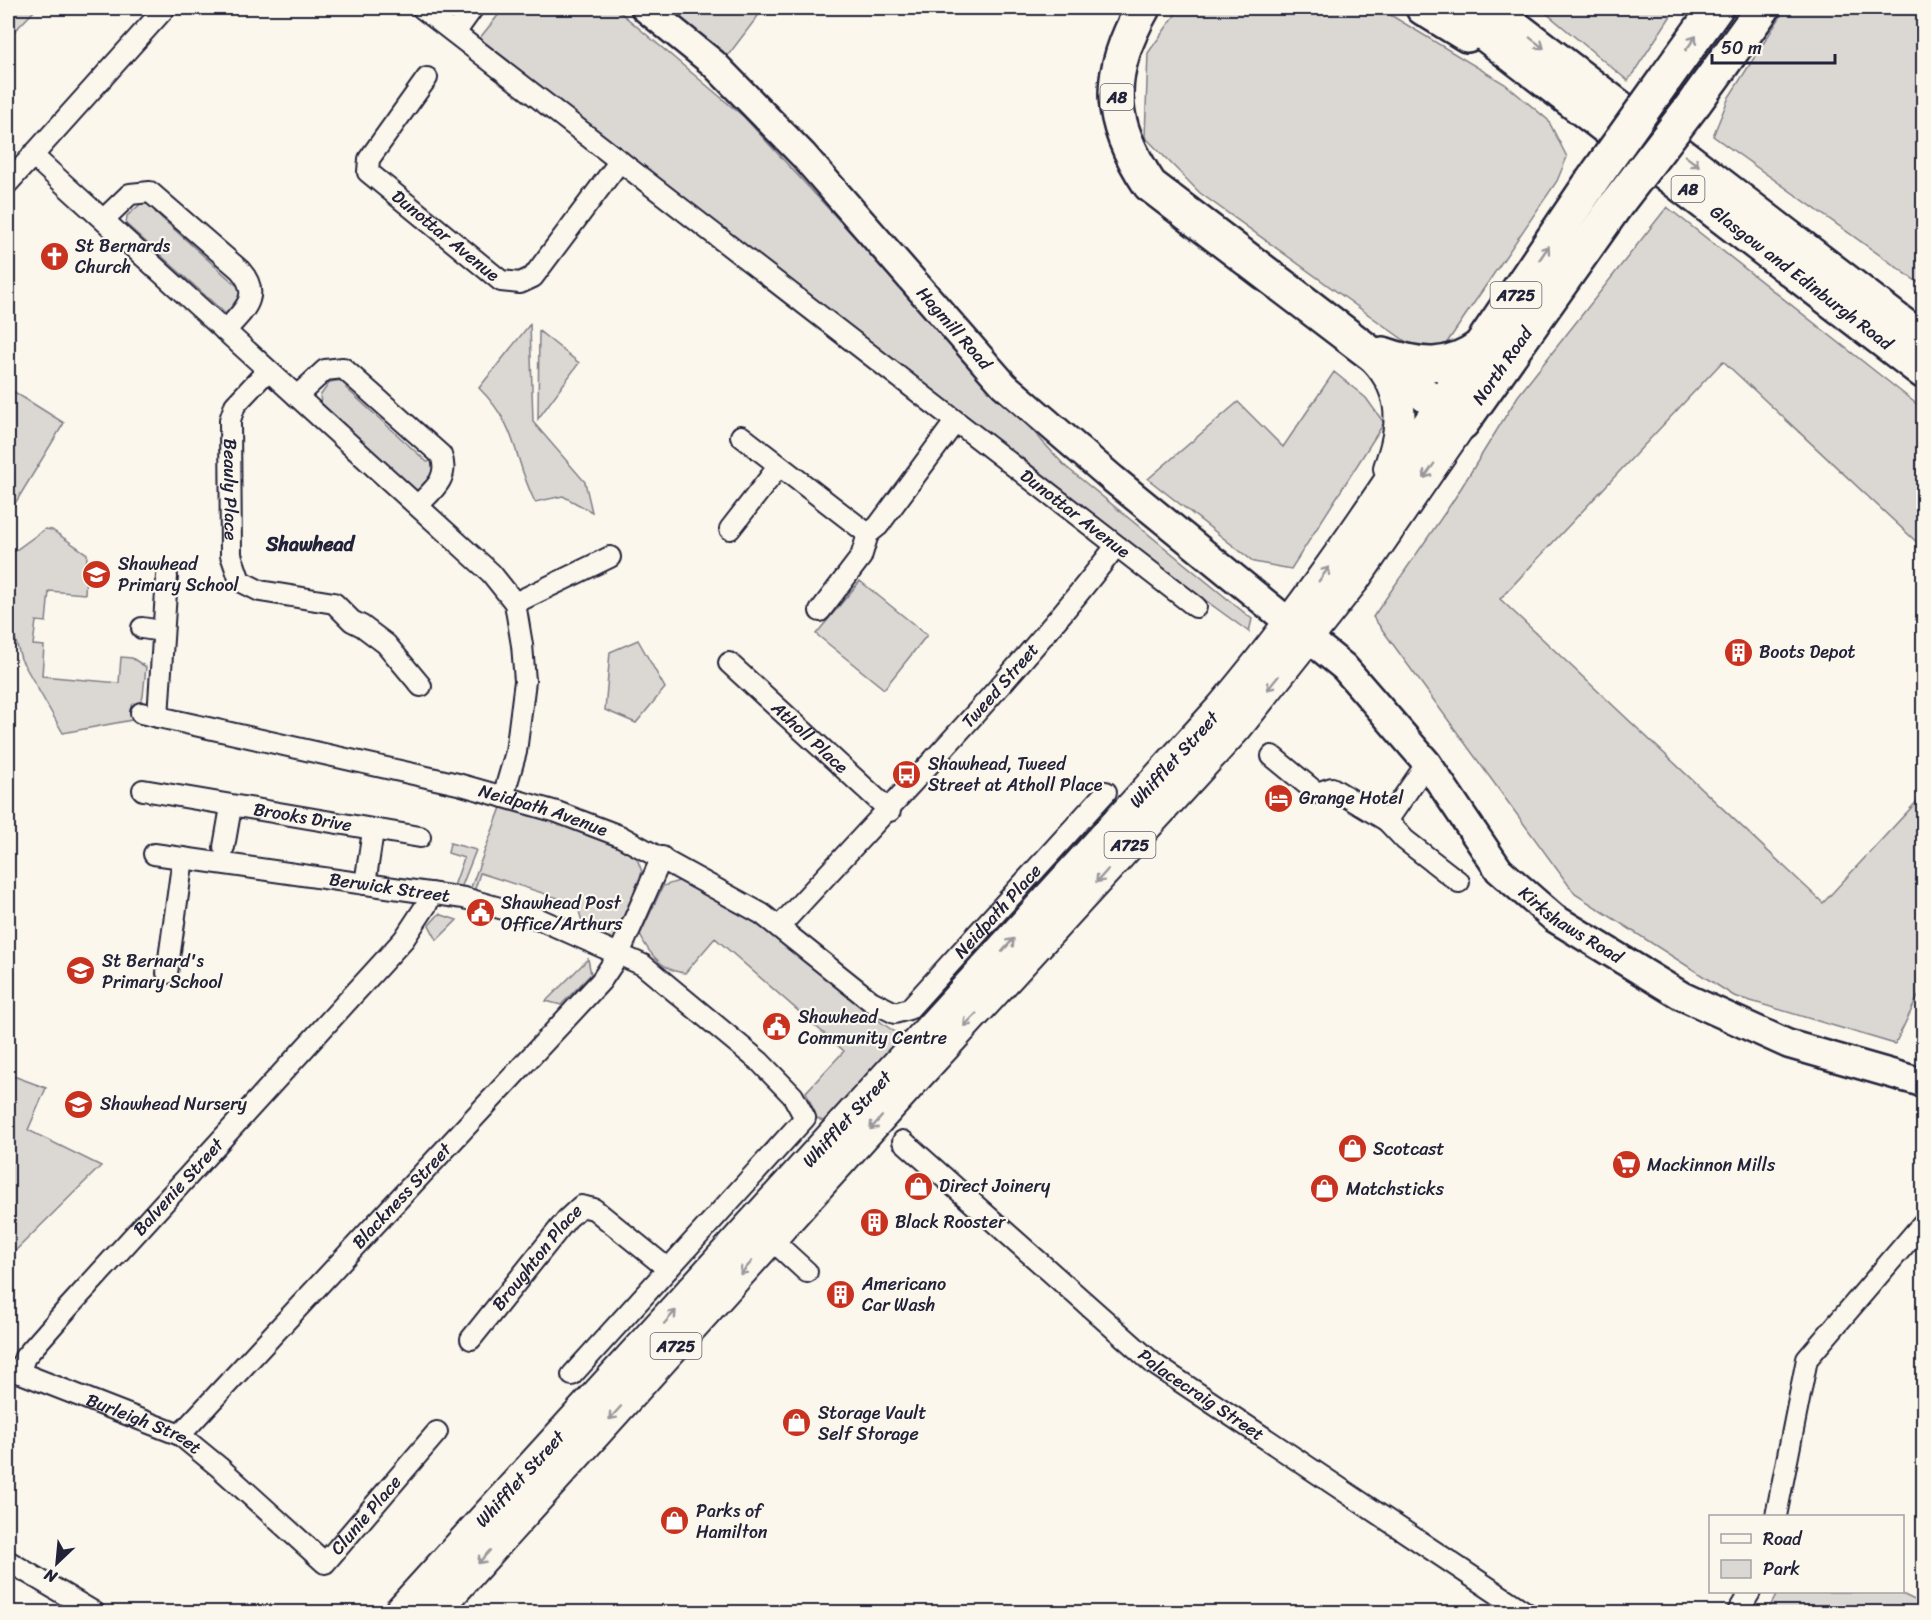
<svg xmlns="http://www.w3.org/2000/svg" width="1931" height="1620" font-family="Sriracha,sans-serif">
<rect width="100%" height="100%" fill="#fbf7ec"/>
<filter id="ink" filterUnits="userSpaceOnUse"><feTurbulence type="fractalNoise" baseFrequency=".0167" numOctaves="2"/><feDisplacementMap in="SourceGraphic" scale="12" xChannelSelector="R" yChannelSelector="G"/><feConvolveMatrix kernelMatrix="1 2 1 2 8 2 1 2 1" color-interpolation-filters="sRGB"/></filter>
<g filter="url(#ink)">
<path fill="#dbd8d3" stroke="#7e7d87" stroke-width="1.5" d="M8 8H37L8 38Z
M504 8H615L744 117 1065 466 1252 619 1249 632C986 442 731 243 479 39Z
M663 8H764L726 58Z
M1180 8H1379L1505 84 1548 120 1567 157 1557 181 1446 344 1419 351 1200 193 1145 137 1148 53Z
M1540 8H1676L1628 81Z
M1786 8H1923V286L1713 136 1729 97Z
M143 202H158L155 212 236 285 245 282 248 293 228 316 126 224 127 216Z
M1667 207 1923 409V548L1723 361 1500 599 1823 903 1923 795V986L1895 1044 1734 996 1575 894 1373 617 1453 501 1518 396Z
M530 324 533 422 585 482 592 512 563 496 535 502C512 456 520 429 479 388Z
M539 331 579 363 538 419Z
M1334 372 1366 398 1384 423 1291 569 1254 562 1148 479 1238 402 1283 447Z
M349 379 346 388 427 462 436 460 441 468 418 493 321 403 320 396 330 382Z
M8 388 64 423 8 515Z
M45 529 52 530 87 554 85 594 49 591 46 622 36 621 33 645 44 646 42 676 119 683 121 657 132 658 146 667 143 696 137 719 63 733 21 659 8 614V556Z
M860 581 927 635 884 689 816 634Z
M638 640 665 688 636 723 605 710 610 652Z
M502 805 546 816 635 853 642 872 613 942 585 932 577 904 480 873 474 892 470 890Z
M450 843 476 850 461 888 454 886 464 858 448 853Z
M685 879 724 901 735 912 748 916 777 935 882 1023 905 1039 829 1125 817 1118 806 1092 844 1051 715 938 685 973C663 971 649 954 640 935L663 886Z
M439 914 457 920 437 940 429 925Z
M588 959 591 974 561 1005 546 1001Z
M8 1074 46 1088 28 1130 101 1166 8 1258Z
M1778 1592H1898L1923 1604V1612H1767Z"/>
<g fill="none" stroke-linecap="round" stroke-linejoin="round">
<defs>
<g id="street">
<path id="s1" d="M422 8 1196 607"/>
<path d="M455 33 473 8"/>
<path id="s2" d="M427 78 369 159 368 172 501 281 520 283 533 277 620 161"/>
<path d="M32 155 491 573 515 603 522 645 525 681 516 752 503 797"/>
<path d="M8 183 165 8"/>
<path d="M104 219 130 194 150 192 240 270C263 296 243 311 225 331"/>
<path id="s3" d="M267 371 235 405 230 420 231 555 240 581 260 591 334 603 352 621 362 626 386 644 421 686"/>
<path d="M297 396 325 370 343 368 441 455C450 478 433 490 418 505"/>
<path d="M741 436 868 534"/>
<path d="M730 529 779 466"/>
<path d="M515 603 610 557"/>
<path d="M820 611 861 557 868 534 878 526 955 422"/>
<path d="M142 628 162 631"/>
<path id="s4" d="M729 663 890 811"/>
<path id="s5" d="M141 713 458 784 557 812 620 836 762 914 871 1001 895 1013 909 1009 1106 792"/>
<path d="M158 717 167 576"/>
<path d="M1272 756 1317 793 1332 788 1387 821"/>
<path d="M1427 763 1387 821 1405 840 1459 882"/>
<path id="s6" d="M143 790 420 837"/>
<path d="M224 847 231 807"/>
<path id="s7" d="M154 854 464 898 539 919 643 965 760 1062 793 1096 805 1118 572 1375"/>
<path d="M365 884 373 831"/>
<path id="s8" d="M780 926C894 801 1013 680 1116 546"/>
<path d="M167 973 183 858"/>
<path id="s9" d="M903 1141 1154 1364 1525 1612"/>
<path d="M772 1240 807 1272"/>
<path id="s10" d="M471 1339 567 1219 581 1206 594 1209 668 1269"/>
<path id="s11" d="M8 1368 180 1435 219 1467 325 1563 437 1432"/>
<path id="s12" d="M19 1373 25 1357 68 1308 404 939 427 904 430 893"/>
<path id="s13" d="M180 1435 601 981 619 954 662 857"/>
<path d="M1776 1516 1807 1359 1924 1222"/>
<path d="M8 1561 94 1612"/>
<path d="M1738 1612 1750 1592"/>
</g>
<g id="secondary">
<path id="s14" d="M645 8 713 63 803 155 1004 385 1113 479 1344 667 1427 763 1499 870 1554 918 1682 996 1788 1044 1924 1083"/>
</g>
<g id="primary">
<path d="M1375 359C1406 392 1404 428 1389 468"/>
<path id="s15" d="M399 1612 1221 708C1302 613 1371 509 1440 406"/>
<path d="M435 1612 915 1079 1238 726 1354 580 1462 423"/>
</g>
<g id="highway">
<path id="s16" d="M1143 8C1105 75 1107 121 1150 185L1462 423 1616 205"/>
<path d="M1423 8 1467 35"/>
<path id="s17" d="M1451 8 1924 372"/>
<path d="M1490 8 1924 341"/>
<path d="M1665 79 1716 8"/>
<path d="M1695 102 1763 8"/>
<path d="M1383 354C1420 367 1448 370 1481 346"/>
<path d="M1440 406 1590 184"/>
</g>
</defs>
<use href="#street" stroke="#22223b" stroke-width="24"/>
<use href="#secondary" stroke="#22223b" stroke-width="32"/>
<use href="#primary" stroke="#22223b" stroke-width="34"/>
<use href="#highway" stroke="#22223b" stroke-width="38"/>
<use href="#street" stroke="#fbf7ec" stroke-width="20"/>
<use href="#secondary" stroke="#fbf7ec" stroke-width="27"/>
<use href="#primary" stroke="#fbf7ec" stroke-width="30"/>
<use href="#highway" stroke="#fbf7ec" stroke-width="33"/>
<defs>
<path id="highway-bridge" d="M1590 184 1665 79
M1616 205 1695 102"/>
</defs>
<use href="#highway-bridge" stroke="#22223b" stroke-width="38" stroke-linecap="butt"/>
<use href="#highway-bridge" stroke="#fbf7ec" stroke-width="33"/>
</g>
<defs><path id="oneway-shaft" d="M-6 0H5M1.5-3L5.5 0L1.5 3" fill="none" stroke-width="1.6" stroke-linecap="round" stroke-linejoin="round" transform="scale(1.5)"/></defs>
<g stroke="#99979c">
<use href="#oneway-shaft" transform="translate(1537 43) rotate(37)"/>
<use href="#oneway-shaft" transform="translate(1691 43) rotate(-54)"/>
<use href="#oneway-shaft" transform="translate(1692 161) rotate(37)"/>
<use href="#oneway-shaft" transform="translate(1544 253) rotate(-56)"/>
<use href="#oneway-shaft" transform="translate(1429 471) rotate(125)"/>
<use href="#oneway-shaft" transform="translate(1324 574) rotate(-54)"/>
<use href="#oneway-shaft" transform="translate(1273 683) rotate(129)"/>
<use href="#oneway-shaft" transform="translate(1102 876) rotate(132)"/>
<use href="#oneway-shaft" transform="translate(1008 945) rotate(-48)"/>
<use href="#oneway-shaft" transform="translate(970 1020) rotate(134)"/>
<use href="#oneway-shaft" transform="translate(876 1123) rotate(132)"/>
<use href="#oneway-shaft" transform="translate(746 1268) rotate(132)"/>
<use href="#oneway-shaft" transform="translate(670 1317) rotate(-48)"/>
<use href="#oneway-shaft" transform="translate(615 1413) rotate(132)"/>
<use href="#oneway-shaft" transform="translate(484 1557) rotate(132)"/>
</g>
</g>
<defs>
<symbol id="church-disc" viewBox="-11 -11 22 22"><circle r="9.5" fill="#c8321e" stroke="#fbf7ec"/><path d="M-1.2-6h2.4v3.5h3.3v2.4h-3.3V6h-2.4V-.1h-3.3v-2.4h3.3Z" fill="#fff"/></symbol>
<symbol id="school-disc" viewBox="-11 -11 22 22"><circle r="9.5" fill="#c8321e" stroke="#fbf7ec"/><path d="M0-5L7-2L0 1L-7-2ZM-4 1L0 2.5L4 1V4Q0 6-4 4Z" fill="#fff"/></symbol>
<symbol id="building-disc" viewBox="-11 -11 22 22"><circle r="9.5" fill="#c8321e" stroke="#fbf7ec"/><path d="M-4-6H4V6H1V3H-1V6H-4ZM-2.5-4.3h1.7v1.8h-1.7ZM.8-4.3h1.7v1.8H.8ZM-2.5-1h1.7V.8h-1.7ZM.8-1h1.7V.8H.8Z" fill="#fff"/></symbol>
<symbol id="bus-disc" viewBox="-11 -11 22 22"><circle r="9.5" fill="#c8321e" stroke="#fbf7ec"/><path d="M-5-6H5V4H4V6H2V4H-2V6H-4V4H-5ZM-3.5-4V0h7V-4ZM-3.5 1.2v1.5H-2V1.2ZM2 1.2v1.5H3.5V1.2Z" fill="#fff"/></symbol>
<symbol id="hotel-disc" viewBox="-11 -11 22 22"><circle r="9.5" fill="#c8321e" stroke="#fbf7ec"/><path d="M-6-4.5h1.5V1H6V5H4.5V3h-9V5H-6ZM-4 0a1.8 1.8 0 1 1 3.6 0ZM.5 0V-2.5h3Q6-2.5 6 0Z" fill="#fff"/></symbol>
<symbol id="civic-disc" viewBox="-11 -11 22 22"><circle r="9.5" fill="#c8321e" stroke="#fbf7ec"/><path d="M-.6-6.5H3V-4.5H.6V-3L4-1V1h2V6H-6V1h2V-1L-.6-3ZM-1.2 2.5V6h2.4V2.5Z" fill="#fff"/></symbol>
<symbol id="shop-disc" viewBox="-11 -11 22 22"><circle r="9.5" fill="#c8321e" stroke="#fbf7ec"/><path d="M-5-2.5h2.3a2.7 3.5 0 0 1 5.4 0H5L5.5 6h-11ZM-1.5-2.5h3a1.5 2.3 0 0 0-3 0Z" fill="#fff"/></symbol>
<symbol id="supermarket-disc" viewBox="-11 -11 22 22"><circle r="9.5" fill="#c8321e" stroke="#fbf7ec"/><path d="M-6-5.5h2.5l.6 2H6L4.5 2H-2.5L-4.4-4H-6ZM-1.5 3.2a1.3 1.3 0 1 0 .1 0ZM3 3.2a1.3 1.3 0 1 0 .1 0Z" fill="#fff"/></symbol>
</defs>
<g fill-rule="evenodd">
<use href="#church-disc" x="38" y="240" width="33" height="33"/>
<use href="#school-disc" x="80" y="558" width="33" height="33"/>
<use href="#building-disc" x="1722" y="636" width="33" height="33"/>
<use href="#bus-disc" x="890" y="758" width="33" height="33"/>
<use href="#hotel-disc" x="1262" y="782" width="33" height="33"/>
<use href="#civic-disc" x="464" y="896" width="33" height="33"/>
<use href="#school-disc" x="64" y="954" width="33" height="33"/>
<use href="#civic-disc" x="760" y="1010" width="33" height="33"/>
<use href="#school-disc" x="62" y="1088" width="33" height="33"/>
<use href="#shop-disc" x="1336" y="1132" width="33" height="33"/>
<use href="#supermarket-disc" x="1610" y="1148" width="33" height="33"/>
<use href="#shop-disc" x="902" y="1170" width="33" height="33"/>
<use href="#shop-disc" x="1308" y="1172" width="33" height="33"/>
<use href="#building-disc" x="858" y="1206" width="33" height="33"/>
<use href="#building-disc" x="824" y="1278" width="33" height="33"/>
<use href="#shop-disc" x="780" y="1406" width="33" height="33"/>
<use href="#shop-disc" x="658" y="1504" width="33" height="33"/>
</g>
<g text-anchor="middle" stroke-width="4.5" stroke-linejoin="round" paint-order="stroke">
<g fill="#fbf7ec" stroke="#636270" stroke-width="1.5">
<rect x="1100.5" y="84" width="33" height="26" rx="4.5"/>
<rect x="1671.5" y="176" width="33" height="26" rx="4.5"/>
<rect x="1490.5" y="282" width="51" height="26" rx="4.5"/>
<rect x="1104.5" y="832" width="51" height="26" rx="4.5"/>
<rect x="650.5" y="1333" width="51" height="26" rx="4.5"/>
</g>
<g font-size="16" font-weight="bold" fill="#22223b">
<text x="1117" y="103">A8</text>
<text x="1688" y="195">A8</text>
<text x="1516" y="301">A725</text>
<text x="1130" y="851">A725</text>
<text x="676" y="1352">A725</text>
</g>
<g font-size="18" fill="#22223b" stroke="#fbf7ec">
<text dy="6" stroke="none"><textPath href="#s2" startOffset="213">Dunottar Avenue</textPath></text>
<text dy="6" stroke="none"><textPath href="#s17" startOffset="442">Glasgow and Edinburgh Road</textPath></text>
<text dy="6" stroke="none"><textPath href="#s14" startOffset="446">Hagmill Road</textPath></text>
<text dy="6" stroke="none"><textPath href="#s16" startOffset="652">North Road</textPath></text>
<text dy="6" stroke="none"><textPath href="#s3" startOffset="132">Beauly Place</textPath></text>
<text dy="6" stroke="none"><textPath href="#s1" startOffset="826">Dunottar Avenue</textPath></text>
<text dy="6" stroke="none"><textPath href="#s8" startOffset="326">Tweed Street</textPath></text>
<text dy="6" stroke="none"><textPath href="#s4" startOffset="110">Atholl Place</textPath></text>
<text dy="6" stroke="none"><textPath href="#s15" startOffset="1152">Whifflet Street</textPath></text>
<text dy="6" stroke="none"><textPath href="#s5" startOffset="414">Neidpath Avenue</textPath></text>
<text dy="6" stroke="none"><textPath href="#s6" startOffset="162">Brooks Drive</textPath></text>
<text dy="6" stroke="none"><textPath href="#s7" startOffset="238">Berwick Street</textPath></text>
<text dy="6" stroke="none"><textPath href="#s5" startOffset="970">Neidpath Place</textPath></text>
<text dy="6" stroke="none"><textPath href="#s14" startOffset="1310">Kirkshaws Road</textPath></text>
<text dy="6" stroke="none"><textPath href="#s15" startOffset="666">Whifflet Street</textPath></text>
<text dy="6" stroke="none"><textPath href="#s12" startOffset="246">Balvenie Street</textPath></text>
<text dy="6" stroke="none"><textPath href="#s13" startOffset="326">Blackness Street</textPath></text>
<text dy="6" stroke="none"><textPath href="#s10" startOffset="105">Broughton Place</textPath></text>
<text dy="6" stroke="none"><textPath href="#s9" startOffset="392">Palacecraig Street</textPath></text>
<text dy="6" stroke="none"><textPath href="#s11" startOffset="147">Burleigh Street</textPath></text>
<text dy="6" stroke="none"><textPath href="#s15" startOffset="180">Whifflet Street</textPath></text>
<text dy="6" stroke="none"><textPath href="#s11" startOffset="441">Clunie Place</textPath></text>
</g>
<g font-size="18" fill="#22223b" stroke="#fbf7ec" text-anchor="start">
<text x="75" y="252">St Bernards<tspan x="75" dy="21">Church</tspan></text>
<text x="118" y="570">Shawhead<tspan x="118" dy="21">Primary School</tspan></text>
<text x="1759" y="658">Boots Depot</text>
<text x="928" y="770">Shawhead, Tweed<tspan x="928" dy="21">Street at Atholl Place</tspan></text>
<text x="1299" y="804">Grange Hotel</text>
<text x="501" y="909">Shawhead Post<tspan x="501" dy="21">Office/Arthurs</tspan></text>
<text x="102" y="967">St Bernard's<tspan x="102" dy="21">Primary School</tspan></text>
<text x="798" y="1023">Shawhead<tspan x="798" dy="21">Community Centre</tspan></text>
<text x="100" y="1110">Shawhead Nursery</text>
<text x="1373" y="1155">Scotcast</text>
<text x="1647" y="1171">Mackinnon Mills</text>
<text x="939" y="1192">Direct Joinery</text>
<text x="1346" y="1195">Matchsticks</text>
<text x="895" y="1228">Black Rooster</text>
<text x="862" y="1290">Americano<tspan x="862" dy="21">Car Wash</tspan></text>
<text x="818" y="1419">Storage Vault<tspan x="818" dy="21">Self Storage</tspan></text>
<text x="696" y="1517">Parks of<tspan x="696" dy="21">Hamilton</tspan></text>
</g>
<g font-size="20" font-weight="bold" fill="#22223b" stroke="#fbf7ec">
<text x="310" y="551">Shawhead</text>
</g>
</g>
<rect width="1931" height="1620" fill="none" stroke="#fbf7ec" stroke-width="30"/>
<rect x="15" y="15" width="1901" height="1590" fill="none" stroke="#22223b" stroke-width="2" filter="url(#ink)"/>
<rect x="1709" y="1515" width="195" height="78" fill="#fbf7ec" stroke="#a4a2a5" stroke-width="1.5"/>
<rect x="1721" y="1534" width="30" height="9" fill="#fbf7ec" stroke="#a4a2a5" stroke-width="1.5"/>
<text x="1763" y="1545" font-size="18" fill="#22223b">Road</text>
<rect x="1721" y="1560" width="30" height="18" fill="#dbd8d3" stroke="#a4a2a5" stroke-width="1.5"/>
<text x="1763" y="1575" font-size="18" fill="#22223b">Park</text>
<g transform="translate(57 1563) rotate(206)" stroke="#fbf7ec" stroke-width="4.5" paint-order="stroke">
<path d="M0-4.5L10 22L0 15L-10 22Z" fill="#22223b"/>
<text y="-9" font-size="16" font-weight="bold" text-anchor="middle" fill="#22223b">N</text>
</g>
<path d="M1712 54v9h123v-9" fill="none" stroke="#22223b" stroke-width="3"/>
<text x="1721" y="54" font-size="18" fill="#22223b" stroke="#fbf7ec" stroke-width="4.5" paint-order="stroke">50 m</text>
</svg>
